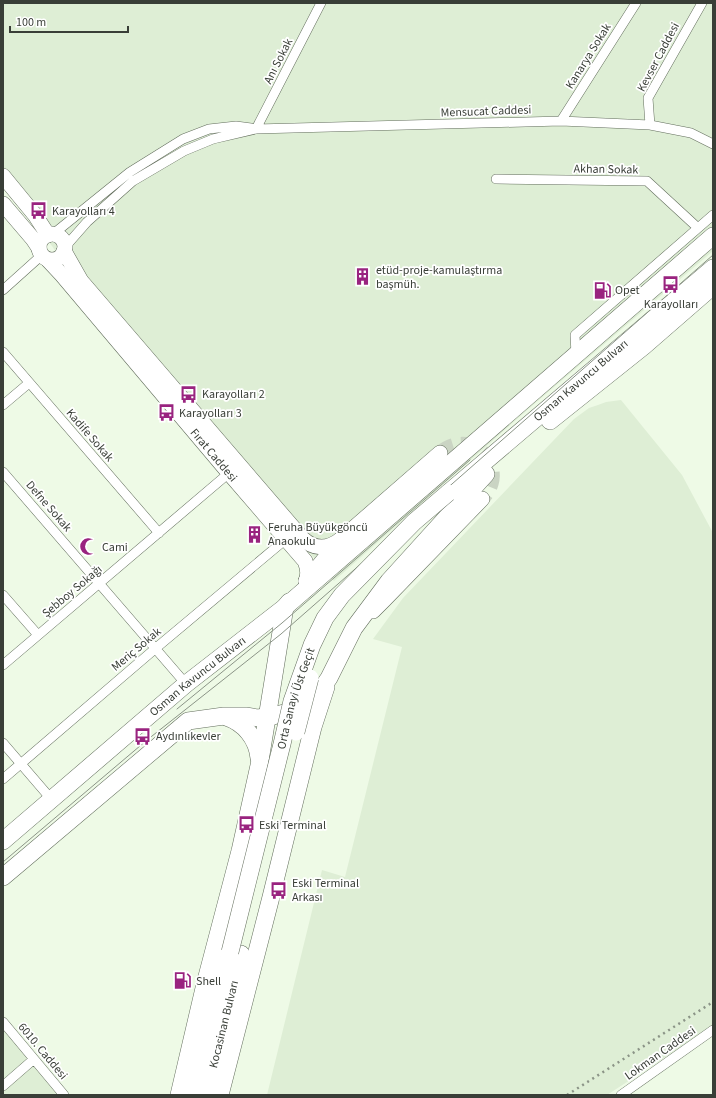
<svg xmlns="http://www.w3.org/2000/svg" width="716" height="1098" font-family="'Source Sans 3',sans-serif">
<rect width="100%" height="100%" fill="#eefae6"/>
<path fill="#deeed5" d="M3 3H713V251L533 405 334 581 81 290 52 246 3 188Z
M621 400 682 475 713 533V1026L607 1095H267L322 870 345 877 402 647 373 639 403 598 574 419 589 408 598 405 606 402Z
M3 1022 64 1095H3Z"/>
<g fill="none" stroke-linecap="round" stroke-linejoin="round">
<path stroke="#cad4c3" stroke-width="15" stroke-dasharray="15 8" stroke-linecap="butt" d="M440 453C473 426 511 468 482 499"/>
<defs>
<path id="street" d="M561 121 636 3
M650 125 648 98 702 3
M256 129 321 3
M496 179 647 181 698 228
M52 235 130 172 183 139 209 129 236 126 251 128
M65 247 87 222 133 181 184 151 213 139 256 129 561 121 650 125 691 133 713 144
M3 290 42 255
M3 352 159 533
M576 354 575 335 713 215
M3 405 29 383
M3 472 186 684
M3 595 38 635
M3 665 229 473
M3 743 52 800
M3 779 156 648 286 539
M3 1022 64 1095
M3 1086 34 1059
M621 1095 713 1030"/>
<g id="primary">
<path d="M3 176 35 215 48 235"/>
<path d="M3 204 33 239 39 248"/>
<circle cx="52" cy="247" r="13"/>
<path d="M64 251 81 281 302 538C313 549 327 550 340 540"/>
<path id="s1" d="M48 260 62 275 229 473 305 561C308 568 309 574 306 581"/>
<path d="M306 581 340 540 440 453"/>
<path d="M373 611 384 600 482 499"/>
</g>
<g id="highway">
<path d="M550 421 644 346 713 286"/>
<path id="s2" d="M448 493 713 268"/>
<path d="M226 717C244 723 257 738 259 758"/>
<path id="s3" d="M3 841 186 684 285 607 713 236"/>
<path d="M3 877 188 721 224 716H247L258 718 273 716 288 712 297 709 313 698 320 691 329 678 354 628 389 581 486 474"/>
<path d="M179 1095 205 984 240 851 260 761 285 607 289 602"/>
<path d="M192 1095 210 1025 230 952"/>
<path id="s4" d="M206 1095 241 954"/>
<path d="M220 1095 271 897 313 727 326 687"/>
</g>
</defs>
<use href="#street" stroke="#636e5d" stroke-width="10"/>
<use href="#primary" stroke="#636e5d" stroke-width="16"/>
<use href="#highway" stroke="#636e5d" stroke-width="18"/>
<use href="#street" stroke="#fff" stroke-width="9"/>
<use href="#primary" stroke="#fff" stroke-width="15"/>
<use href="#highway" stroke="#fff" stroke-width="17"/>
<path stroke="#8b9487" stroke-width="1" d="M177 709 282 623 470 460
M3 862 147 740 281 634 713 255"/>
<path stroke="#8b9487" stroke-width="2.5" stroke-dasharray="2 4" stroke-linecap="butt" d="M567 1095 713 1002"/>
<defs>
<g id="highway-bridge">
<path d="M296 732 310 678"/>
<path id="s5" d="M230 952 282 744 292 701 312 645 325 618 342 595 414 522 448 493"/>
</g>
</defs>
<use href="#highway-bridge" stroke="#636e5d" stroke-width="18" stroke-linecap="butt"/>
<use href="#highway-bridge" stroke="#fff" stroke-width="17"/>
</g>
<defs>
<symbol id="bus-bare" viewBox="-9 -9 18 18"><path d="M-5-6H5V4H4V6H2V4H-2V6H-4V4H-5ZM-3.5-4V0h7V-4ZM-3.5 1.2v1.5H-2V1.2ZM2 1.2v1.5H3.5V1.2Z" fill="#99237f" stroke="#fff" stroke-width="2.5" paint-order="stroke"/></symbol>
<symbol id="building-bare" viewBox="-9 -9 18 18"><path d="M-4-6H4V6H1V3H-1V6H-4ZM-2.5-4.3h1.7v1.8h-1.7ZM.8-4.3h1.7v1.8H.8ZM-2.5-1h1.7V.8h-1.7ZM.8-1h1.7V.8H.8Z" fill="#99237f" stroke="#fff" stroke-width="2.5" paint-order="stroke"/></symbol>
<symbol id="fuel-bare" viewBox="-9 -9 18 18"><path d="M-5.5-6h7V0h2V4h1.3V-2.5L3-4.5l.8-.8L6-3V5H2.5V1h-1V6h-7ZM-4.2-4.7v3.2H.2V-4.7Z" fill="#99237f" stroke="#fff" stroke-width="2.5" paint-order="stroke"/></symbol>
<symbol id="mosque-bare" viewBox="-9 -9 18 18"><path d="M3.5-4.9A6 6 0 1 0 3.5 4.9A5 5 0 1 1 3.5-4.9Z" fill="#99237f" stroke="#fff" stroke-width="2.5" paint-order="stroke"/></symbol>
</defs>
<g fill-rule="evenodd">
<use href="#bus-bare" x="26" y="198" width="25" height="25"/>
<use href="#building-bare" x="350" y="264" width="25" height="25"/>
<use href="#bus-bare" x="658" y="272" width="25" height="25"/>
<use href="#fuel-bare" x="590" y="278" width="25" height="25"/>
<use href="#bus-bare" x="176" y="382" width="25" height="25"/>
<use href="#bus-bare" x="154" y="400" width="25" height="25"/>
<use href="#building-bare" x="242" y="522" width="25" height="25"/>
<use href="#mosque-bare" x="76" y="534" width="25" height="25"/>
<use href="#bus-bare" x="130" y="724" width="25" height="25"/>
<use href="#bus-bare" x="234" y="812" width="25" height="25"/>
<use href="#bus-bare" x="266" y="878" width="25" height="25"/>
<use href="#fuel-bare" x="170" y="968" width="25" height="25"/>
</g>
<g text-anchor="middle" stroke-width="3.5" stroke-linejoin="round" paint-order="stroke">
<g font-size="12" fill="#393e37" stroke="#fff">
<text transform="translate(588 56) rotate(-58)" y="4">Kanarya Sokak</text>
<text transform="translate(658 57) rotate(-62)" y="4">Kevser Caddesi</text>
<text transform="translate(278 61) rotate(-63)" y="4">Anı Sokak</text>
<text transform="translate(486 111) rotate(-2)" y="4">Mensucat Caddesi</text>
<text transform="translate(606 169) rotate(1)" y="4">Akhan Sokak</text>
<text dy="4" stroke="none"><textPath href="#s2" startOffset="174">Osman Kavuncu Bulvarı</textPath></text>
<text transform="translate(90 435) rotate(49)" y="4">Kadife Sokak</text>
<text dy="4" stroke="none"><textPath href="#s1" startOffset="256">Fırat Caddesi</textPath></text>
<text transform="translate(49 506) rotate(49)" y="4">Defne Sokak</text>
<text transform="translate(72 591) rotate(-40)" y="4">Şebboy Sokağı</text>
<text transform="translate(136 649) rotate(-40)" y="4">Meriç Sokak</text>
<text dy="4" stroke="none"><textPath href="#s3" startOffset="255">Osman Kavuncu Bulvarı</textPath></text>
<text dy="4" stroke="none"><textPath href="#s5" startOffset="262">Orta Sanayi Üst Geçit</textPath></text>
<text dy="4" stroke="none"><textPath href="#s4" startOffset="73">Kocasinan Bulvarı</textPath></text>
<text transform="translate(43 1051) rotate(50)" y="4">6010. Caddesi</text>
<text transform="translate(660 1053) rotate(-35)" y="4">Lokman Caddesi</text>
</g>
<g font-size="12" fill="#393e37" stroke="#fff" text-anchor="start">
<text x="52" y="215">Karayolları 4</text>
<text x="376" y="274">etüd-proje-kamulaştırma<tspan x="376" dy="14">başmüh.</tspan></text>
<text x="615" y="294">Opet</text>
<text x="671" y="308" text-anchor="middle">Karayolları</text>
<text x="202" y="398">Karayolları 2</text>
<text x="179" y="417">Karayolları 3</text>
<text x="268" y="531">Feruha Büyükgöncü<tspan x="268" dy="14">Anaokulu</tspan></text>
<text x="102" y="551">Cami</text>
<text x="156" y="740">Aydınlıkevler</text>
<text x="259" y="829">Eski Terminal</text>
<text x="292" y="887">Eski Terminal<tspan x="292" dy="14">Arkası</tspan></text>
<text x="196" y="985">Shell</text>
</g>
</g>
<rect width="716" height="1098" fill="none" stroke="#393e37" stroke-width="8"/>
<path d="M10 26v6h118v-6" fill="none" stroke="#393e37" stroke-width="2"/>
<text x="16" y="26" font-size="12" fill="#393e37" stroke="#ffffff" stroke-width="3" paint-order="stroke">100 m</text>
</svg>
